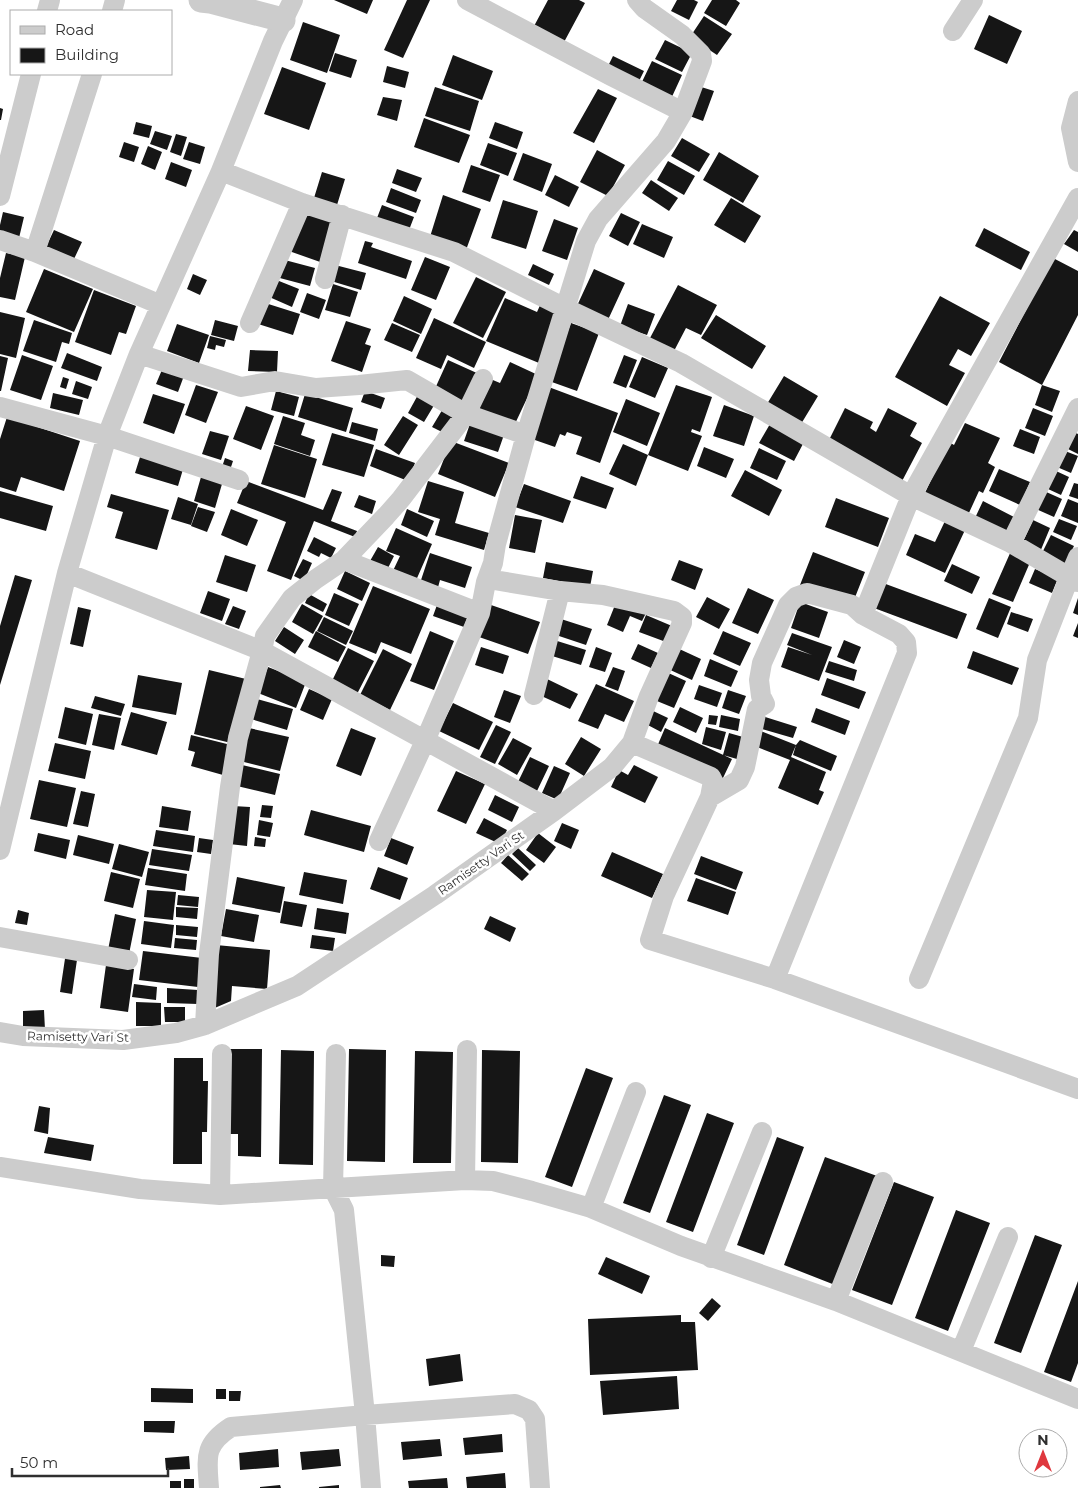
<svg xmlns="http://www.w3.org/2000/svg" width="1078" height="1488" font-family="Montserrat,sans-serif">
<rect width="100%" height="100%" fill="#fff"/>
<path fill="#161616" d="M334 0H373L367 14Z
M407 0H430L403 58 384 50Z
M548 0H579L585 3 563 44 533 28Z
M677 0H694L698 2 689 20 671 11Z
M712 0H736L740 3 726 26 704 13Z
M989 15 1022 31 1007 64 974 49Z
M704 16 732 34 717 55 690 37Z
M303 22 340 35 327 73 290 60Z
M665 40 692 53 682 72 655 59Z
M335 53 357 60 351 78 329 71Z
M453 55 493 71 482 100 442 85Z
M613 56 644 71 637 85 606 70Z
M652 61 682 75 670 101 640 86Z
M387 66 409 72 405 88 383 82Z
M282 67 326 83 309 130 264 114Z
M698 86 714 91 703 121 687 115Z
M435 87 479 101 470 131 425 116Z
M598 89 617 98 594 143 573 133Z
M383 97 402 100 397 121 377 115Z
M0 108 3 109 1 120H0Z
M424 118 470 135 459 163 414 147Z
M136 122 152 126 149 138 133 134Z
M495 122 523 132 517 149 489 138Z
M155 131 172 136 167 150 150 144Z
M176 134 187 137 181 156 170 152Z
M682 138 710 154 699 172 671 156Z
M124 142 139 147 134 162 119 157Z
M189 142 205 147 200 164 183 159Z
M488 143 517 153 508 176 480 165Z
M148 146 162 152 155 170 141 164Z
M597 150 625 165 608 196 580 182Z
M719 152 759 176 743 203 703 180Z
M523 153 552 164 542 192 513 180Z
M668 161 695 176 684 195 657 180Z
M171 162 192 170 186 187 165 179Z
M471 165 500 175 490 202 462 192Z
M397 169 422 178 416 192 392 183Z
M322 172 345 179 337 205 314 198Z
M555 175 579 187 569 207 545 195Z
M651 180 678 198 669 211 642 193Z
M391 188 421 200 416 213 386 202Z
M443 195 481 209 466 250 429 240Z
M731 198 761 216 745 243 714 225Z
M503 200 538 211 526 249 491 238Z
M382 205 414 217 409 230 377 218Z
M304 207 338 219 323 263 289 251Z
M3 212 24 217 19 238 0 234V225Z
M621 213 640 222 628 246 609 236Z
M554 219 578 228 567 260 542 251Z
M642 224 673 237 664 258 633 244Z
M984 228 1030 252 1021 270 975 246Z
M54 230 82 242 74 259 46 247Z
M1074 230 1078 232V252L1064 244Z
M365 241 373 243 371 247 412 261 406 279 358 263Z
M6 253 25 257 15 300 0 297V278Z
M425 257 450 267 436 300 411 290Z
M1053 258 1078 271V315L1042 385 1060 391 1052 412 1035 405 1042 385 999 362Z
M281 259 315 268 310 286 276 277Z
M533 264 554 274 549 285 528 275Z
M335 265 366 273 361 290 331 281Z
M44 269 93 289 74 332 26 312Z
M594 269 625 283 607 322 576 308Z
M193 274 207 280 200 295 187 289Z
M476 277 506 292 483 338 453 323Z
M274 279 299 289 292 307 267 296Z
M333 284 358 292 350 317 325 310Z
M678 285 717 305 701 335 686 328 674 351 650 338Z
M94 290 136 306 126 334 119 332 111 355 75 342Z
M307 293 326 300 319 319 300 312Z
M404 296 432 309 421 334 393 321Z
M940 296 990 323 971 356 958 349 949 365 965 373 947 406 895 377Z
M505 298 537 312 542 301 562 309 539 363 486 341Z
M262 302 300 314 293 335 255 323Z
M628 304 655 314 647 335 620 326Z
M0 312 25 318 16 358 0 354Z
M716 315 766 346 752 369 701 338Z
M434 318 486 342 474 368 447 355 441 369 416 358Z
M34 320 72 333 69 344 62 342 56 362 23 351Z
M215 320 238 326 234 341 211 335Z
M346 321 371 329 365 344 371 346 362 372 331 361Z
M392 323 420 335 412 352 384 340Z
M571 323 599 333 577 391 549 381Z
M177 324 209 335 199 363 167 351Z
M210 336 226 340 224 347 216 345 215 350 207 348Z
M250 350 278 351 277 372 248 371Z
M67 353 102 367 97 381 61 368Z
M22 355 53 366 41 400 10 390Z
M624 355 637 360 626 388 613 383Z
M0 356 8 358 1 391H0Z
M642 357 668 368 655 398 629 387Z
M448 360 479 374 464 407 433 393Z
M510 362 538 375 513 428 473 410 488 378 500 383Z
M164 365 185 373 178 392 156 384Z
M784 376 818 396 801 424 767 404Z
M63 377 69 379 66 389 60 387Z
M76 381 92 387 88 399 72 394Z
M196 385 218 392 206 423 185 415Z
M676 385 712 397 700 432 692 429 691 432 702 436 688 471 648 455Z
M546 386 618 413 600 463 576 454 582 437 567 432 565 436 560 434 555 447 532 439Z
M276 391 299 397 294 416 271 410Z
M365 391 385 398 381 409 361 402Z
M53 393 83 400 79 415 50 408Z
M419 393 436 402 424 422 408 413Z
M153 394 185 404 174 434 143 423Z
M305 394 353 408 346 432 298 417Z
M626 399 660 413 647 446 613 432Z
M724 405 754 416 744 446 713 436Z
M246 406 274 416 261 450 233 439Z
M444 407 455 413 444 433 432 427Z
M845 408 873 422 870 428 876 432 888 408 917 423 910 436 922 443 900 485 826 446Z
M1033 408 1053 416 1045 436 1025 428Z
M283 416 305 423 301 435 315 440 310 456 274 444Z
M403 416 418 425 399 455 384 445Z
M7 417 80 441 64 491 21 477 16 492 0 487V439Z
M472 418 506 429 498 452 464 441Z
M352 422 378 429 375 441 349 433Z
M965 423 1000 438 988 463 995 467 983 493 979 491 968 515 924 495 949 442 954 445Z
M770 424 804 442 794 461 759 443Z
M1020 429 1040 437 1034 454 1013 446Z
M210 431 229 436 221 460 202 454Z
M1074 432 1078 434V454L1066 448Z
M332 433 374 445 364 477 322 465Z
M451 441 509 463 495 497 438 474Z
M623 444 648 455 636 486 609 474Z
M274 445 317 459 305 498 261 484Z
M704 447 734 459 726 478 697 466Z
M759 448 786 461 777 480 750 468Z
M376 449 415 463 408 481 370 466Z
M1065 451 1078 456 1071 473 1057 467Z
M141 454 184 466 178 486 135 473Z
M225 458 233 461 230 470 222 467Z
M999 469 1030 482 1020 505 989 491Z
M745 470 782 490 769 516 731 496Z
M1056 471 1069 477 1061 495 1048 489Z
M581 476 614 488 606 509 573 498Z
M201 477 222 484 215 508 194 501Z
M246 481 323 510 332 489 342 492 331 521 357 531 355 537 314 521 291 580 267 571 286 522 237 503Z
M428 481 464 492 455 523 489 533 484 550 435 535 440 519 418 512Z
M1074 483 1078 484V499L1069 496Z
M524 484 571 501 563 523 515 507Z
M0 491 53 506 46 531 0 518Z
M1044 491 1062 499 1054 517 1036 509Z
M111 494 169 510 157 550 115 538 123 512 107 507Z
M359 495 376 501 372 514 354 507Z
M178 497 198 504 191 525 171 519Z
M836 498 889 518 878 547 825 527Z
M1068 499 1078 503V523L1061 516Z
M983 501 1014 517 1005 534 975 518Z
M198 507 215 512 207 532 191 526Z
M231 509 258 520 247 546 221 535Z
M407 509 434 521 427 537 401 525Z
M515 515 542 520 535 553 509 548Z
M1059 519 1077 526 1071 540 1053 532Z
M1033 520 1050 528 1040 552 1022 544Z
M945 521 965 530 945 573 906 555 915 534 935 542Z
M396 528 432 544 414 585 391 575 400 556 386 551Z
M1051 535 1074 546 1064 566 1041 555Z
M314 537 336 548 331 558 321 553 319 557 307 551Z
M378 547 394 556 387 570 370 561Z
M1011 551 1031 560 1013 602 992 594Z
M813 552 865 572 852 605 800 585Z
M430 553 472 567 465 588 440 580 437 591 419 586Z
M225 555 256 565 247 592 216 582Z
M303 559 312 563 304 581 294 576Z
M679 560 703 569 695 590 671 580Z
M546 562 593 571 590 587 543 578Z
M952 564 980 577 972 594 944 581Z
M1035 569 1058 578 1052 593 1029 583Z
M345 571 370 583 362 601 337 589Z
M15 575 32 580 0 685V626Z
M883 583 967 614 957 639 874 608Z
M373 586 430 609 411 654 381 642 376 654 349 643Z
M748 588 774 600 758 634 732 623Z
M208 591 230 599 222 621 200 613Z
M334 593 359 604 349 626 325 615Z
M309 594 327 604 323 612 305 603Z
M707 597 730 609 719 629 696 617Z
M989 598 1011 607 998 638 976 629Z
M1078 598V615L1073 613Z
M617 600 646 613 642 621 630 616 623 632 607 625Z
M800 602 828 612 819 638 791 628Z
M302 604 323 616 313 634 292 622Z
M437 605 468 615 464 627 433 616Z
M491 605 540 622 528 654 479 637Z
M233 606 246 611 239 629 225 624Z
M78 607 91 610 83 647 70 644Z
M1011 612 1033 619 1028 632 1007 624Z
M646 615 672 626 666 642 639 632Z
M324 617 353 631 346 645 317 631Z
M561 619 592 629 586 645 556 635Z
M1078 623V638L1073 636Z
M284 627 304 640 295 654 275 641Z
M316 631 346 647 338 662 308 647Z
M430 631 454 641 434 690 410 681Z
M723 631 751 643 740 666 713 654Z
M792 633 832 647 819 681 781 667 788 647 812 655 787 645Z
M554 640 586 650 581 665 549 655Z
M844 640 861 647 854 664 837 657Z
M638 644 658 653 651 668 631 659Z
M481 647 509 656 503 674 475 665Z
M596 647 612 653 605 672 589 667Z
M675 647 701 659 692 680 666 668Z
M348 648 374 661 357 694 332 681Z
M383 649 412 664 390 710 360 695Z
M973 651 1019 668 1012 685 967 668Z
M710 659 738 671 731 687 704 676Z
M829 661 857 670 854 681 825 672Z
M268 667 306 682 296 708 258 693Z
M613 667 625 671 618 691 605 686Z
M209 670 246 679 231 743 194 734Z
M664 671 686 681 674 708 652 699Z
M138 675 182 683 176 715 132 707Z
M545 678 578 694 570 709 537 694Z
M827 678 866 692 859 709 821 695Z
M596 684 634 701 624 722 605 714 598 729 578 721Z
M699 685 722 693 717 707 694 699Z
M309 689 332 699 323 720 300 710Z
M504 690 521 696 510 723 494 717Z
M728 690 746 696 739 714 722 708Z
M95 696 125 704 121 716 91 708Z
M257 699 293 709 287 730 251 719Z
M453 703 493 722 479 750 439 731Z
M65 707 93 714 86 745 58 738Z
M680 707 703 718 696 733 673 722Z
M816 708 850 721 845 735 811 722Z
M651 710 668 718 661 732 644 723Z
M131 712 167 722 157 755 121 745Z
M99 714 121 718 114 750 92 745Z
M709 715 718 716 716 725 708 724Z
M721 715 740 719 738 731 719 727Z
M762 716 797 727 793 738 759 728Z
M496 725 511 732 495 764 480 757Z
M706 727 726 732 721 750 702 744Z
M249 728 289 737 280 771 240 761Z
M351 728 376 738 361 776 336 766Z
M665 728 732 759 723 778 656 749Z
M758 730 796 745 800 740 837 756 831 771 793 755 796 745 791 757 826 772 819 790 824 792 818 805 778 788 790 760 752 745Z
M729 733 743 737 737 759 723 755Z
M191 735 231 745 223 775 191 766 195 752 188 750Z
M581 737 601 749 584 776 565 764Z
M513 738 532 748 517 775 498 764Z
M55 743 91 751 85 779 48 771Z
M530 757 549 766 537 791 518 782Z
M242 765 280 774 275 795 237 786Z
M634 765 658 777 645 803 611 787 619 770 628 775Z
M554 766 570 773 558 800 542 793Z
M456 771 485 784 466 824 437 811Z
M39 780 76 788 67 827 30 819Z
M81 791 95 794 88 827 73 824Z
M495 795 519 807 512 822 488 810Z
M262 805 273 806 271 818 260 817Z
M162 806 191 811 188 831 159 827Z
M233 806 250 807 247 846 229 844Z
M311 810 371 826 364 852 304 835Z
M484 818 507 830 500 844 476 833Z
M259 820 273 823 270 837 257 835Z
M562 823 579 830 571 849 554 841Z
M156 830 195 836 193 852 153 846Z
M38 833 70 840 66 859 34 851Z
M538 833 556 847 544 863 526 850Z
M78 835 114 844 109 864 73 855Z
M255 837 266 839 265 847 254 846Z
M199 838 213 840 211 854 197 852Z
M391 838 414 847 407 865 384 856Z
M119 844 149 852 142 877 112 869Z
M518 848 536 865 530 871 512 854Z
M152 849 192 855 189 871 149 865Z
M612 852 663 874 652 898 601 876Z
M508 855 529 874 522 881 501 863Z
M701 856 743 872 736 890 694 874Z
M378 867 408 878 400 900 370 889Z
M148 868 187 874 185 891 145 885Z
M111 872 140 879 133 908 104 901Z
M304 872 347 880 343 904 299 895Z
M237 877 285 887 280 913 232 904Z
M696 878 736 892 728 915 687 901Z
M147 890 176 892 173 920 144 917Z
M178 895 199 897 198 907 177 905Z
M284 901 307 905 302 927 280 923Z
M176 907 198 908 197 919 176 917Z
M317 908 349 913 346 934 314 929Z
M226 909 259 915 254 942 221 936Z
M18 910 29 913 27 925 15 923Z
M115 914 136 919 129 954 108 950Z
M490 916 516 928 510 942 484 929Z
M144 921 174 925 171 948 141 944Z
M176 925 198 927 197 937 176 935Z
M312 935 335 938 333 951 310 948Z
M175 938 197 940 196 950 174 948Z
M216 945 270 950 267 989 232 986 231 1001 210 1010Z
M143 951 202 958 198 987 139 980Z
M66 952 78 953 72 994 60 992Z
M106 965 134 969 128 1012 100 1008Z
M134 984 157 987 156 1000 132 997Z
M167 988 198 990V1004L167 1003Z
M136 1002 161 1003V1026H136Z
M164 1007H185V1022H165Z
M44 1010 45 1030H23V1011Z
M229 1049H262L261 1157 238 1156V1134H228Z
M349 1049 386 1050 385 1162 347 1161Z
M281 1050 314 1051 313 1165 279 1164Z
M482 1050 520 1051 518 1163 481 1162Z
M415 1051 453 1052 451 1163H413Z
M174 1058H203V1081H208L207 1132H202V1164H173Z
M586 1068 613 1078 572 1187 545 1177Z
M664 1095 691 1105 650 1213 623 1203Z
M39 1106 50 1108 48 1134 34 1131Z
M707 1113 734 1123 693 1232 666 1222Z
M48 1137 94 1145 91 1161 44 1153Z
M777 1137 804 1147 764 1255 737 1245Z
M825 1157 877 1176 835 1285 784 1265Z
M894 1182 934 1197 892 1305 852 1290Z
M956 1210 990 1223 948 1331 915 1318Z
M1035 1235 1062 1245 1021 1353 994 1343Z
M381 1255 395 1256 394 1267 381 1266Z
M606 1257 650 1276 642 1294 598 1274Z
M1078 1281V1363L1071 1382 1044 1372Z
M712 1298 721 1306 708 1321 699 1313Z
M681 1315V1322H695L698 1370 590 1375 588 1319Z
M460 1354 463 1381 429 1386 426 1359Z
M677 1376 679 1409 603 1415 600 1381Z
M151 1388 193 1389V1403L151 1402Z
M216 1389H226V1399H216Z
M229 1391H241L240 1401H229Z
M144 1421H175L174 1433 144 1432Z
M502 1434 503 1452 465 1455 463 1438Z
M440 1439 442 1456 403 1460 401 1442Z
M278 1449 279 1467 240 1470 239 1453Z
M339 1449 341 1466 302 1470 300 1452Z
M189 1456 190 1469 166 1470 165 1458Z
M505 1473 506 1488H467L466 1477Z
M447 1478 448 1488H409L408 1481Z
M184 1479H194V1488H184Z
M170 1481H181V1488H170Z
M280 1485 281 1488H260V1487Z
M339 1485V1488H319V1487Z"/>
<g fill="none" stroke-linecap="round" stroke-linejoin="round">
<path stroke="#ccc" stroke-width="20" d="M467 0 611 76 683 112
M47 11 50 0
M112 11 115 0
M953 31 973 0
M1078 101 1071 128 1078 162
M221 171 302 203 454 252 565 308 681 363 911 496 1011 543 1078 582
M0 196 31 74
M0 240 35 252 161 305
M35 252 92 74
M325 279 342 215
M250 323 302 203
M139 354 241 387 275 381 316 388 359 385 407 380 466 414 526 435
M0 407 107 436 239 480
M1011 543 1078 408
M344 560 480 613
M67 573 262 651 554 811
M863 615 911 496 1078 198
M534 695 560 591
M632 743 711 777 713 781 710 797 664 896 650 940 775 979 1078 1089
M710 797 739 780 745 767 757 709 765 704 761 696 759 680 762 663 788 605 796 597 807 593 852 605 863 615 899 634 906 642 907 653 775 979
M379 841 425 741 480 613 486 582 493 563 496 544 526 435 586 241 598 219 666 141 683 112 702 61 701 54 682 35 644 8 637 0
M0 850 67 573 107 436 139 354 221 171 273 41 293 0
M0 937 128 960
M919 979 1028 718 1037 660 1069 578 1078 557
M205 1025 209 954 230 787 238 738 262 651 265 636 292 598 316 579 344 560 386 516 401 499 466 414 483 379
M0 1032 23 1036 123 1040 176 1033 205 1025 297 986 435 895 554 811 612 767 632 743 649 696 682 623V617L674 611 603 595 560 591 488 579
M336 1054 333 1188 344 1210 365 1415 371 1488
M0 1167 140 1189 220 1195 465 1180 493 1181 532 1191 591 1208 681 1246 836 1301 1078 1399
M465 1180 467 1050
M220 1195 222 1054
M591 1208 636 1092
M711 1258 762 1132
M836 1301 883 1182
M961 1351 1008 1237
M209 1488C207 1458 203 1445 231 1427L365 1415 515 1404 529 1410 535 1419 540 1488"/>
<path stroke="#ccc" stroke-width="25" d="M201 0 210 1 283 20"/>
</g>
<g text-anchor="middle" stroke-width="5" stroke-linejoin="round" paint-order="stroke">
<g font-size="12" fill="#2f2f2f" stroke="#fff">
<text transform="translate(481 863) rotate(-35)" y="4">Ramisetty Vari St</text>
<text transform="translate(78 1037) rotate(1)" y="4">Ramisetty Vari St</text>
</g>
</g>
<rect x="10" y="10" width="162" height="65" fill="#ffffff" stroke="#acacac"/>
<rect x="20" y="26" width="25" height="8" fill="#cccccc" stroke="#acacac"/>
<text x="55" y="35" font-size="15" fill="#2f2f2f">Road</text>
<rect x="20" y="48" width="25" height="15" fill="#161616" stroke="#acacac"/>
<text x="55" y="60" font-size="15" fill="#2f2f2f">Building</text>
<g transform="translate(1043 1453)"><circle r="24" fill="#ffffff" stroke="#acacac"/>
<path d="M0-4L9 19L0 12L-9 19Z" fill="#df383e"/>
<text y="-8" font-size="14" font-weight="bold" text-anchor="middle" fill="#2f2f2f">N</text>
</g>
<path d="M12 1468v8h156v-8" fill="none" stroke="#2f2f2f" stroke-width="2.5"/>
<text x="20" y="1468" font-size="15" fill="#2f2f2f" stroke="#ffffff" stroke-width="4" paint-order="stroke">50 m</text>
</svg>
